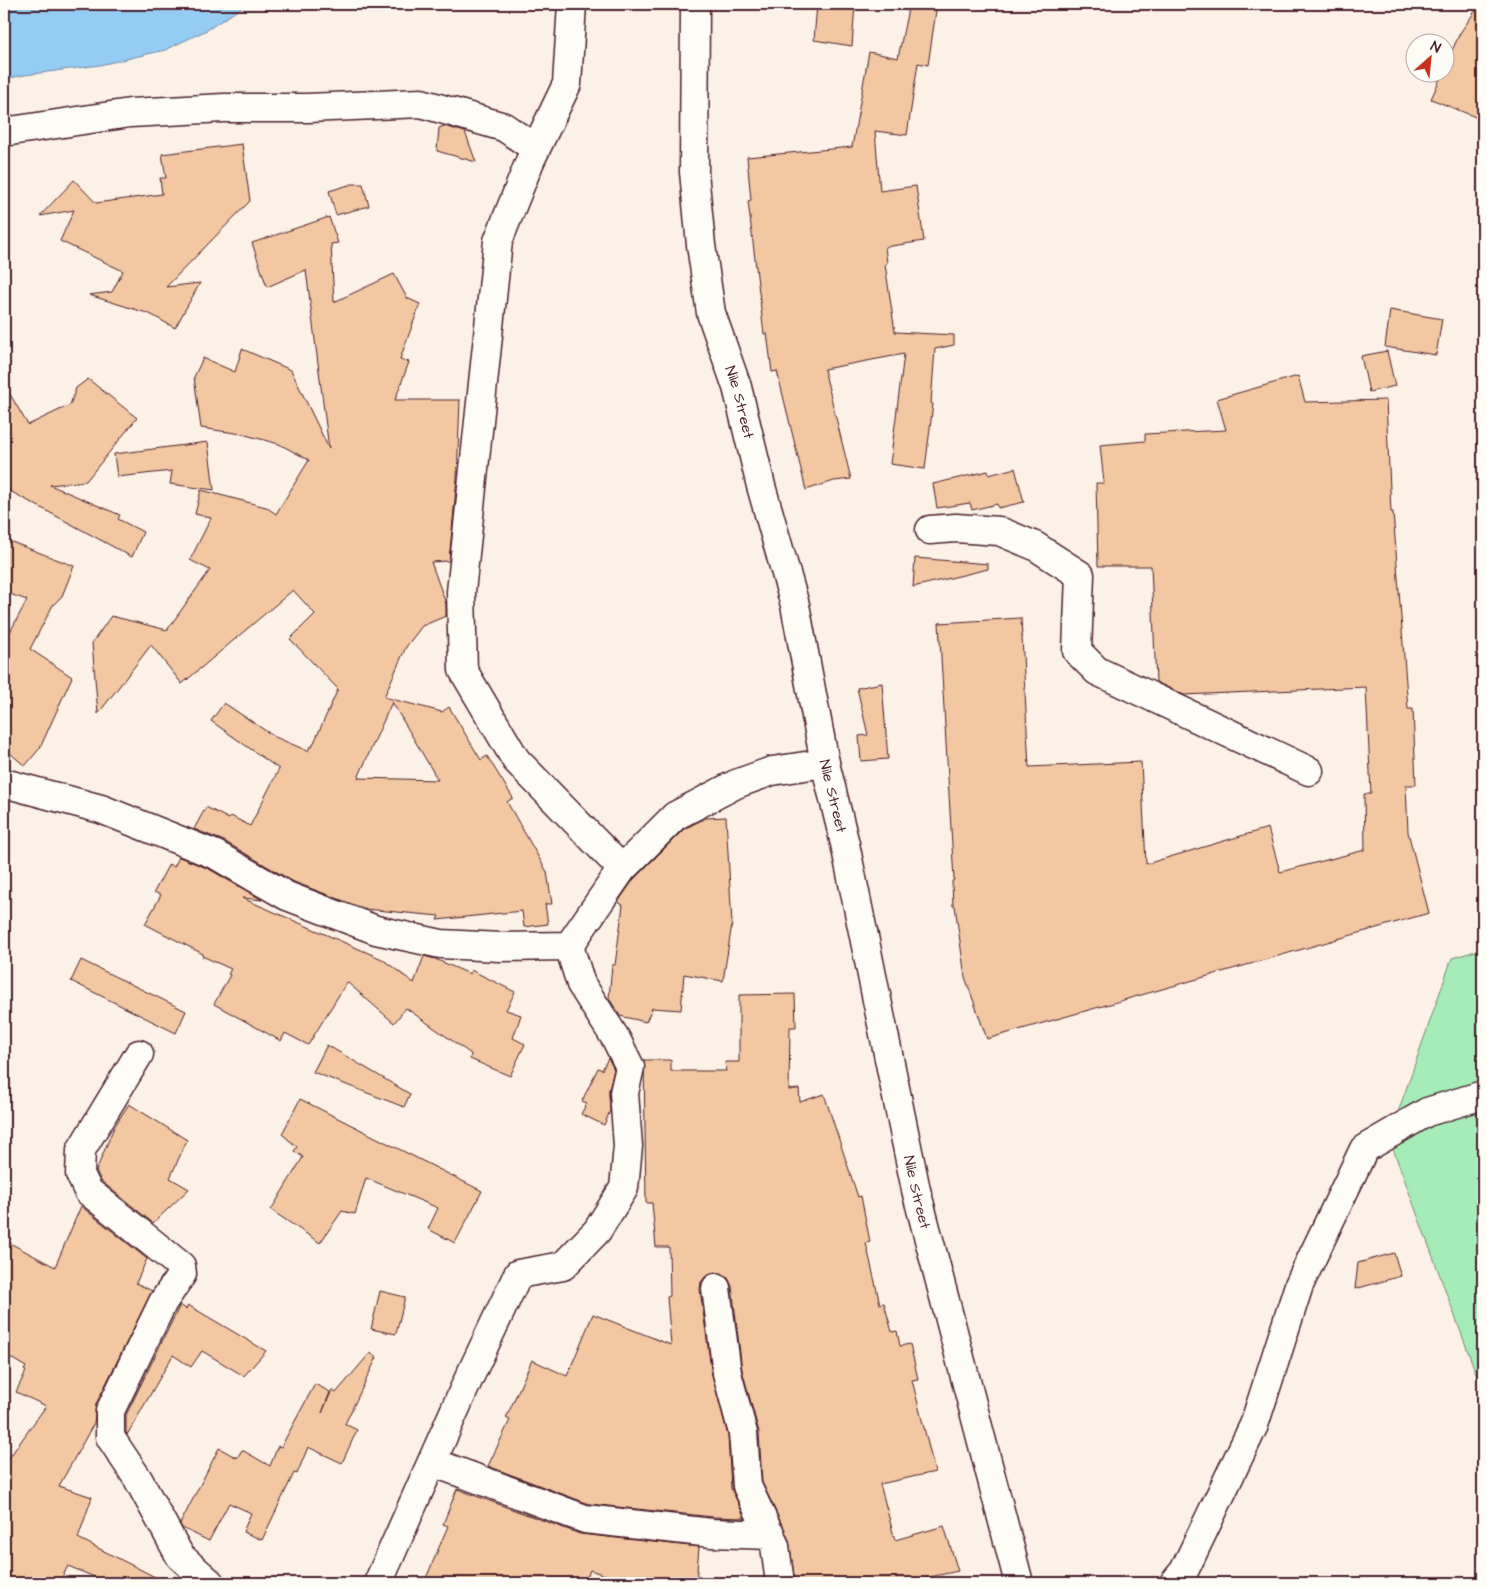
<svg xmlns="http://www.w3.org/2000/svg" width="1487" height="1587" font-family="'Architects Daughter',sans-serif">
<rect width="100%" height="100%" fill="#fbf1e6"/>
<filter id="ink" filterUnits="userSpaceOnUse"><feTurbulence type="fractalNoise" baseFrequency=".02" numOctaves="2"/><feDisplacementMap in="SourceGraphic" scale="10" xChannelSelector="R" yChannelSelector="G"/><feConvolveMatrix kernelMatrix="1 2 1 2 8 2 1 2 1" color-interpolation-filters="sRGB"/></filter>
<g filter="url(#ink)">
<path fill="#a5ecb8" stroke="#788672" d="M1483 949V1392L1389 1138 1452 958Z"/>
<path fill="#94ccf3" stroke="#7687a3" d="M4 4H247L207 30 165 50 100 65 25 75 4 79Z"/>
<path fill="#f2c7a1" stroke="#4a1f2b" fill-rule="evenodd" d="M817 4H855L852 46 814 40Z
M909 4H937L928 65 918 63 907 135 875 131 880 191 916 186 924 241 885 247 887 263 885 264 895 332 954 335V345L935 349 931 403 933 404 925 469 890 464 904 354 824 369 851 479 834 481 806 490 777 371 772 372 767 333 764 334 748 201 751 200 747 157 852 147 869 52 898 58Z
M1480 4H1483V120L1431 99 1443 72H1444V68L1460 33Z
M444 126 465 132 476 162 437 151 439 128Z
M242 144 250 201 166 287 200 283 175 328 150 314 89 295 112 292 123 271 60 241 74 210 40 216 74 180 96 203 162 194 160 178H166L162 154Z
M352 184H363L369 206 336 215 329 191Z
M329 217 338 243 331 244 334 302 394 274 407 298 420 304 400 359 409 362 395 400H460L457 478 449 561 431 562 446 604V616L422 626 406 647 384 697 442 712 449 707 481 760 487 756 513 798 507 802 547 872 552 904H545L548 924 524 927 522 911 437 920 439 916 365 909 294 882 224 841 194 829 206 807 229 819 231 816 250 826 279 769 211 721 224 703 275 737 308 751 310 746 312 747 338 689 290 639 315 614 293 590 182 684 151 645 98 714 92 643 111 616 167 630 210 570 190 560 211 518 195 514 201 490 266 507 276 514 309 460 279 444 242 434 201 428 194 377 203 358 235 372 242 349 291 370 329 449 306 270 267 287 252 243ZM392 702 438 780 358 778Z
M1390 310 1442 319 1436 355 1385 347Z
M1387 351 1395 386 1369 392 1361 356Z
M1298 376 1305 402 1386 400 1391 512H1393L1408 709H1413L1416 785H1406L1408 832 1429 913 987 1039 965 977 955 906H953L952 881 954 880 939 623 1021 618 1029 767 1141 762 1146 864 1268 828 1280 872 1365 850 1364 794H1371L1366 687 1184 695 1156 682 1151 566H1098L1096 483H1104L1100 445 1145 441V434L1226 430 1217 399Z
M88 379 137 418 86 481 50 485 120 515 118 519 143 532 132 557 8 490H4V384L28 425 70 405 76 388Z
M208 442 214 490 170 484 172 471 117 477 114 454Z
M1015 468 1024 502 998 508 997 504 972 510 970 503 937 508 933 484 988 471 989 475Z
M4 539 74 566 62 596 53 605 30 649 72 677 40 748 25 766 4 748V631L9 634 27 600 4 592Z
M915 558 988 564V569L913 587Z
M882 683 888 759 861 761 859 736 868 735 857 688Z
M726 817 732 924 723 981 684 974 681 1010 652 1008 646 1022 620 1016 609 998 612 965H615L623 905 618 902 634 879 684 829 706 818Z
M179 857 209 869 262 900 242 898 382 959 414 983 424 956 435 959 470 974 471 970 515 992 506 1010 521 1015 513 1038 525 1044 510 1076 470 1059 471 1054 406 1008 394 1023 347 982 308 1045 285 1033 281 1041 214 1004 230 975 228 974 231 969 202 956 203 954 145 924 161 895 154 892 169 864 174 867Z
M81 960 186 1011 176 1033 71 981Z
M795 994 796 1027H790L789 1090 799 1089 800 1102 824 1094 858 1197 861 1196 870 1242 866 1243 880 1304 884 1303 892 1332 897 1331 900 1346 910 1344 918 1379 912 1380 935 1472 880 1484 895 1540 944 1526 958 1571 902 1583H795L789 1540 762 1482 759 1432 742 1370 732 1286 728 1278 722 1273H714L706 1276 701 1282 700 1290 712 1375 728 1436 731 1488 745 1518 713 1517 589 1504 488 1466 510 1420 506 1418 532 1360 567 1376 593 1314 671 1345 667 1297 670 1296 669 1247H656L652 1203H646L644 1060H671V1071H726L725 1062H739V995Z
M327 1045 410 1094 404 1107 313 1072Z
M608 1058 614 1069 609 1090 610 1111 604 1125 581 1114 587 1103 582 1101 598 1068 602 1070Z
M300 1099 482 1191 455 1243 428 1229 438 1208 366 1178 355 1214 342 1211 320 1243 271 1210 303 1157 294 1151 297 1147 282 1134Z
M129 1104 187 1140 170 1178 189 1189 153 1223 101 1181 96 1171 114 1127Z
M81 1206 147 1259 136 1283 152 1291 96 1404 94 1423 59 1486 92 1497 78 1538 167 1583H109L68 1566 59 1583H4V1465L46 1406 16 1392 26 1371 24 1370 26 1367 4 1354V1240L55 1267Z
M1394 1253 1401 1276 1355 1289 1358 1263Z
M380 1291 405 1297 396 1334 371 1329Z
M180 1305 186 1309 188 1305 266 1351 244 1376 202 1351 191 1367 173 1355 127 1435 126 1432V1415Z
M370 1353 377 1357 345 1424 357 1430 342 1463 308 1447 297 1474 294 1473 262 1540 243 1532 251 1513 229 1503 209 1541 182 1528 180 1524 219 1448 237 1458 242 1450 270 1466 278 1446 281 1447 315 1384 330 1392 322 1413 332 1390 336 1393Z
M457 1489 580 1534 699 1547 696 1583H628L590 1570 585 1583H424L448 1526 443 1524Z"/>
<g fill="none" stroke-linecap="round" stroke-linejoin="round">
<defs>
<path id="minor" d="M572 4 567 84 530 161 498 241 461 592 463 670 516 760 622 869
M4 132 130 113 224 108H308L421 103 504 127 536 149
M930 530 956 528 999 531 1035 546 1080 575 1077 651 1097 671 1309 771
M4 783 101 809 216 855 287 896 376 930 441 944 500 947 569 946
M139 1054 81 1150 80 1174 88 1191 181 1266 182 1274 163 1302 110 1411V1437L138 1479 180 1556 210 1583
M716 1288 727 1373 743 1433 747 1486 775 1546 780 1583
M432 1462 585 1519 712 1533 771 1535
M378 1583 469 1378 518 1274 563 1266 597 1231 624 1188 628 1146 624 1093 630 1067 616 1039 581 984 569 946 622 869 675 816 736 784 772 771 825 763
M1174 1583 1184 1571 1254 1425 1299 1285 1364 1149 1427 1112 1483 1095"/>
<g id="major">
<path id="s1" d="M695 4 694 172 701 245 711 313 737 387 761 486 795 605 825 763 845 844 916 1190 1019 1583"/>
</g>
</defs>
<use href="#minor" stroke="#4a1f2b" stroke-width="31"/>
<use href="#major" stroke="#4a1f2b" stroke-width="31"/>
<use href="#minor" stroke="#fdfcf7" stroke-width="28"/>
<use href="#major" stroke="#fdfcf7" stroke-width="28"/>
</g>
</g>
<g text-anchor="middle" stroke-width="4" stroke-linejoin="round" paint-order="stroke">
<g font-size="15" fill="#4a1f2b" stroke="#fdfcf7">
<text dy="5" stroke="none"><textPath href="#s1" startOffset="404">Nile Street</textPath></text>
<text dy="5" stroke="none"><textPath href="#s1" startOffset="809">Nile Street</textPath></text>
<text dy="5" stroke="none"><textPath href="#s1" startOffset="1214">Nile Street</textPath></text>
</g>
</g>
<rect width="1487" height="1587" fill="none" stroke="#fdfcf7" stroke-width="20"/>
<rect x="10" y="10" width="1467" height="1567" fill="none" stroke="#4a1f2b" stroke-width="2" filter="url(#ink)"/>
<g transform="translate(1430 58) rotate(27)"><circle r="24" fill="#fdfcf7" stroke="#b5a4a5"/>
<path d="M0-4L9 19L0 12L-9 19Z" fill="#c8321e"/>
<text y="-8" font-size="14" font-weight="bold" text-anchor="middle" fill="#4a1f2b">N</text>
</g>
</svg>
